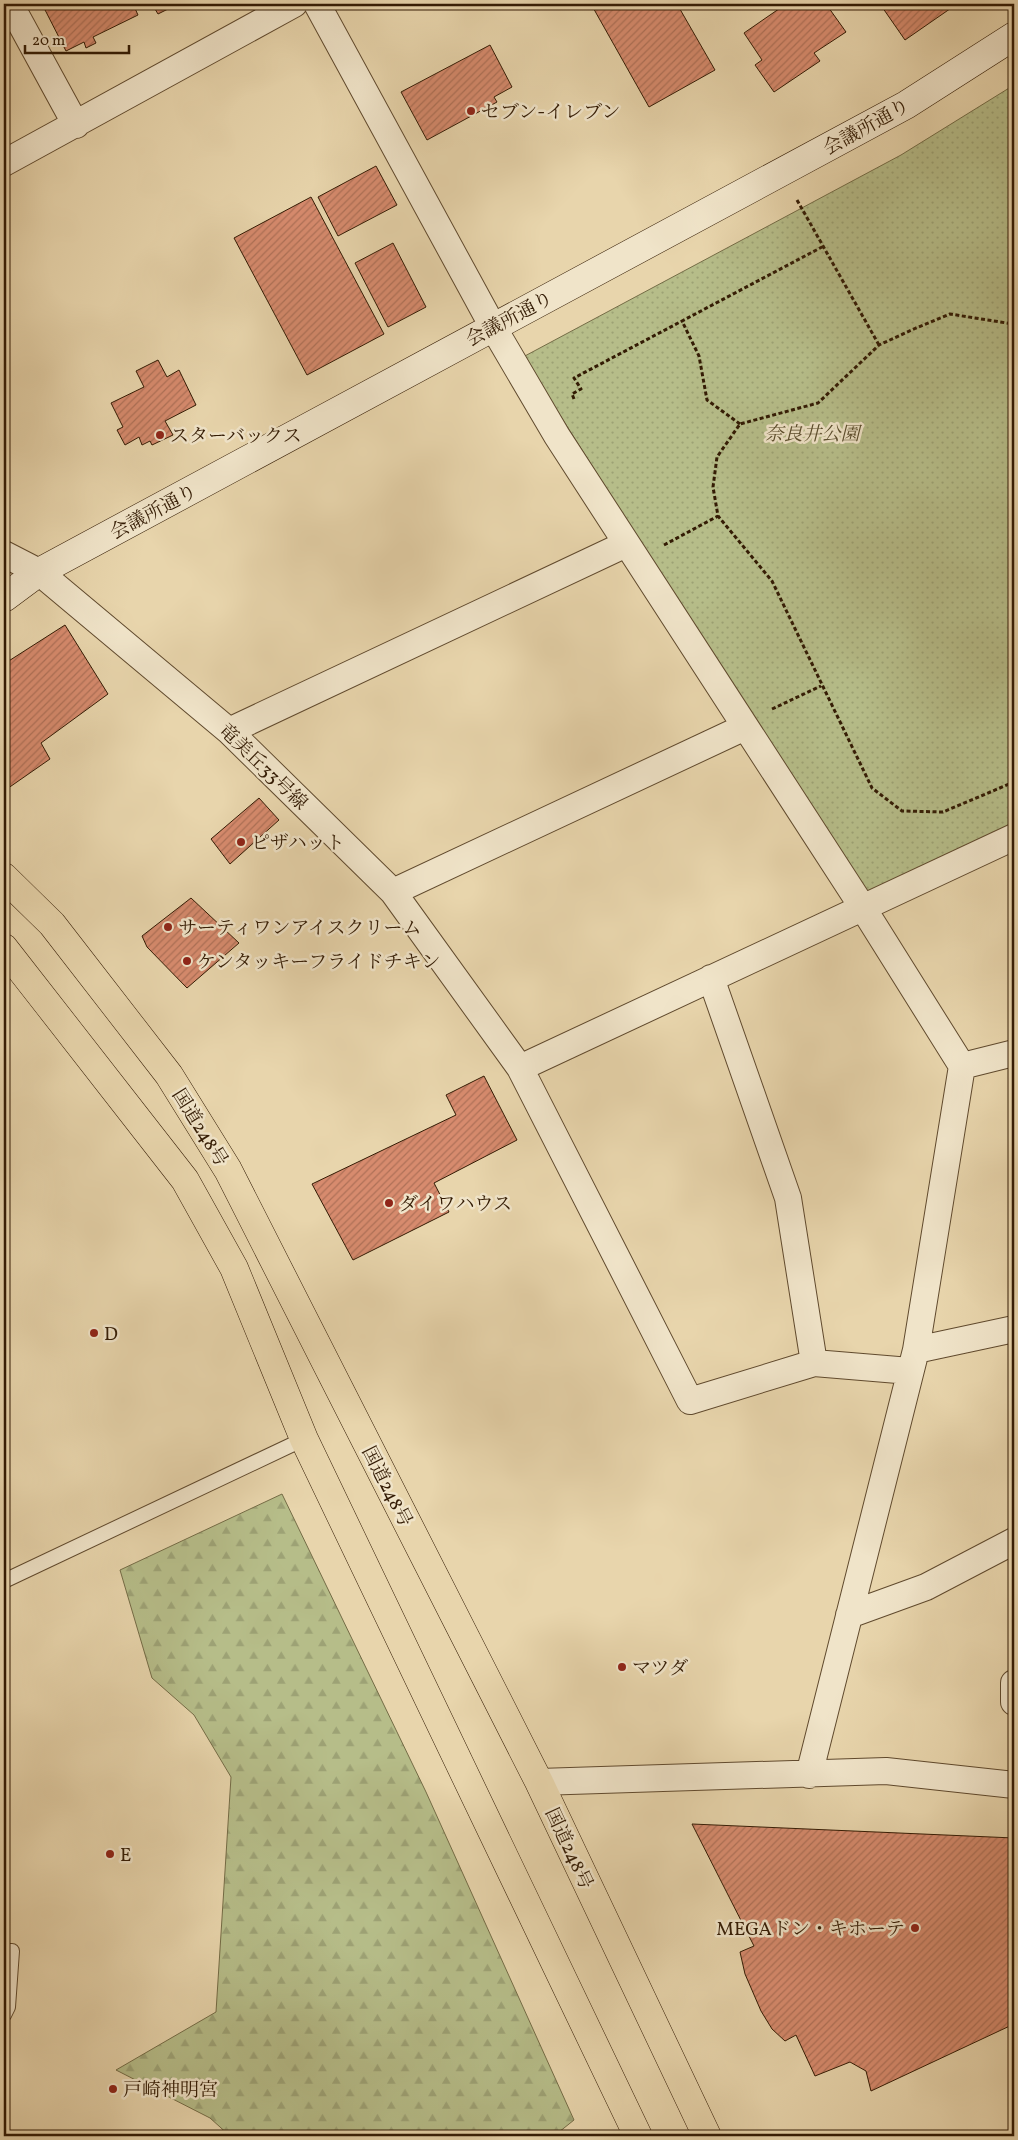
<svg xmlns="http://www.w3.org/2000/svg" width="1018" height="2140" font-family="Vollkorn,'Noto Serif JP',serif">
<defs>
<pattern id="forest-firs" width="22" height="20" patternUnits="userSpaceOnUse" patternTransform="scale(1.25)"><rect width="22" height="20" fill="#b6bd89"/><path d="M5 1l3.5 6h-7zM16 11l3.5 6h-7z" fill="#9da275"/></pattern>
<pattern id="park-dots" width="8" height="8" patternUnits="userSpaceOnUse" patternTransform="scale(1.25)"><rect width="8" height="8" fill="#b6bd89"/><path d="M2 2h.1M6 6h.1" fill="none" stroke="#9da275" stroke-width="1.8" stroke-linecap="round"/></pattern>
<pattern id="building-hatch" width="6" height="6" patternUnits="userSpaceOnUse" patternTransform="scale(1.25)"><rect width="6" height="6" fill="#d78b6e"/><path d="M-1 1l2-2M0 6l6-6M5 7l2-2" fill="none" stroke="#af7158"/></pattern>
</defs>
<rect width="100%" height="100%" fill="#e8d5ac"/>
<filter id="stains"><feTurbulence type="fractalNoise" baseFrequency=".004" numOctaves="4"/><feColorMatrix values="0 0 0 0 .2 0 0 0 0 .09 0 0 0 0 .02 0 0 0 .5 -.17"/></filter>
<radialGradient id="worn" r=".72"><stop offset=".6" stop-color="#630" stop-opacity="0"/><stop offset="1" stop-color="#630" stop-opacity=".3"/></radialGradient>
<path fill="url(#forest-firs)" stroke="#746c46" d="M282 1494 426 1792 574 2120 554 2136H230L210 2118 116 2070 216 2012 231 1777 194 1715 152 1678 120 1570Z"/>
<path fill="url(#park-dots)" stroke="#746c46" d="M1014 85V823L864 894 523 357 901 155Z"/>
<path fill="url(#building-hatch)" stroke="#331b04" d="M42 4H133L138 15 93 37 96 43 86 48 84 42 66 51Z
M152 4H178L158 14Z
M591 4H677L715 70 649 107Z
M786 4H826L846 32 814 53 820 61 774 92 755 65 762 60 744 33Z
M880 4H957L905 40Z
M490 45 512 87 494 97 497 102 427 140 401 92Z
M376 166 397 205 338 236 318 197Z
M311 197 384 334 307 375 234 238Z
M393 243 426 307 388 327 355 263Z
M158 360 167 377 179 370 196 405 165 421 173 435 152 445 150 441 142 445 139 437 125 445 117 430 123 427 111 403 144 387 136 371Z
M65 625 108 694 41 743 50 759 4 791V664Z
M259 798 279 820 230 864 211 839Z
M191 898 239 943 187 988 147 947 142 936Z
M484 1076 517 1140 434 1183 449 1212 353 1260 312 1184 456 1115 446 1095Z
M692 1824 1014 1838V2024L871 2091 866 2071 850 2062 815 2076 796 2035 785 2041 772 2029 761 2011 745 1974 740 1952 754 1946Z"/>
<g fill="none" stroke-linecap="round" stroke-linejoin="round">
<defs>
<path id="lane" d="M4 1581 304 1439
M4 1951H12L8 2007 4 2015"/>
<path id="street" d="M10 4 76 125
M317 4 493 327 557 436 863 908 962 1066 916 1350 809 1775
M4 163 294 4
M4 554 39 572 229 731 393 892 520 1068 690 1401 814 1363 910 1371
M229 731 626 544
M393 892 745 727
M711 978 788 1198 814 1363
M962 1066 1014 1053
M520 1068 1014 837
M916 1350 1014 1329
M849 1615 926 1587 1014 1541
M1014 1683V1702
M539 1782 886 1771 1014 1785"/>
<path id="secondary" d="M4 598 39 572 906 105 1014 36"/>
<path id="highway" d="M4 877 52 924 169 1075 228 1170 539 1782 707 2136
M4 948 185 1180 234 1268 304 1439 638 2136"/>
</defs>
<use href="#lane" stroke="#604a2e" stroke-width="16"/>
<use href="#street" stroke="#604a2e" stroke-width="28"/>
<use href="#secondary" stroke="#331b04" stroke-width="29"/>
<use href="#highway" stroke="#331b04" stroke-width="29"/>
<path stroke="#331b04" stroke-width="3" stroke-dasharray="4 2.5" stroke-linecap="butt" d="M797 200 879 345
M1014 328 1013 324 950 314 916 328 879 345 818 403 740 424 717 457 713 487 718 516 772 581 872 788 902 811 943 812 1014 782
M574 399 572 394 581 389 574 378 682 321
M740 424 707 400 699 356 682 321 822 247
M664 545 718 516
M772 709 821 686"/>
<use href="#lane" stroke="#f0e4c9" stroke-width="14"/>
<use href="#street" stroke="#f0e4c9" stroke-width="26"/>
<use href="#secondary" stroke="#f0e4c9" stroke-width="28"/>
<use href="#highway" stroke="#e8d5ac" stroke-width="28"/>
</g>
<g fill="#8f2418" stroke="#f0e4c9" stroke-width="2">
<circle cx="471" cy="111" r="5"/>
<circle cx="160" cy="435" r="5"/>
<circle cx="241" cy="842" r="5"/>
<circle cx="168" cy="927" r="5"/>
<circle cx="187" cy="961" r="5"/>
<circle cx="389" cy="1203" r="5"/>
<circle cx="94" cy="1333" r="5"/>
<circle cx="622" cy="1667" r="5"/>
<circle cx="110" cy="1854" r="5"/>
<circle cx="915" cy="1928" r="5"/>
<circle cx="113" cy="2089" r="5"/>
</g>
<g text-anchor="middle" stroke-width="5" stroke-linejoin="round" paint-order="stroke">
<g font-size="19" fill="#331b04" stroke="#f0e4c9" text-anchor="start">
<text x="481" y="118">セブン-イレブン</text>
<text x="170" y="442">スターバックス</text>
<text x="251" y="849">ピザハット</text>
<text x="178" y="934">サーティワンアイスクリーム</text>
<text x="197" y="968">ケンタッキーフライドチキン</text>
<text x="399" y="1210">ダイワハウス</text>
<text x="104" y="1340">D</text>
<text x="632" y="1674">マツダ</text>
<text x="120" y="1861">E</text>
<text x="905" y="1935" text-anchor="end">MEGAドン・キホーテ</text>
<text x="123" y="2096">戸崎神明宮</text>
</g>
<g font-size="19" fill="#331b04" stroke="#f0e4c9">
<text transform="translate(866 126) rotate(-29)" y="7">会議所通り</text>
<text transform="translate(509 318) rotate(-28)" y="7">会議所通り</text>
<text transform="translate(153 511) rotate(-28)" y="7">会議所通り</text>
<text transform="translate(264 766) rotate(44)" y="7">竜美丘33号線</text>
<text transform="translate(201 1127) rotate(58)" y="7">国道248号</text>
<text transform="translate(388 1486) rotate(63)" y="7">国道248号</text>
<text transform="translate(570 1848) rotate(65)" y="7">国道248号</text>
</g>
<g font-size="19" font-style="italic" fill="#5a4c2c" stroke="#f0e4c9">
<text x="812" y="440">奈良井公園</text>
</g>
</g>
<rect width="1018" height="2140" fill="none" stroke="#e8d5ac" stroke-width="20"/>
<rect x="5" y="5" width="1008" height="2130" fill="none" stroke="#331b04" stroke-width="2.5"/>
<rect x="10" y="10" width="998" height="2120" fill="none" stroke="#331b04"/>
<path d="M25 45v8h104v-8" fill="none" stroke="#331b04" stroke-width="2.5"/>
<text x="32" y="45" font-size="15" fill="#331b04" stroke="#f0e4c9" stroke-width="4" paint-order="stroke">20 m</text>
<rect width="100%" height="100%" filter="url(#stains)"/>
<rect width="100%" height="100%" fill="url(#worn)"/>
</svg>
